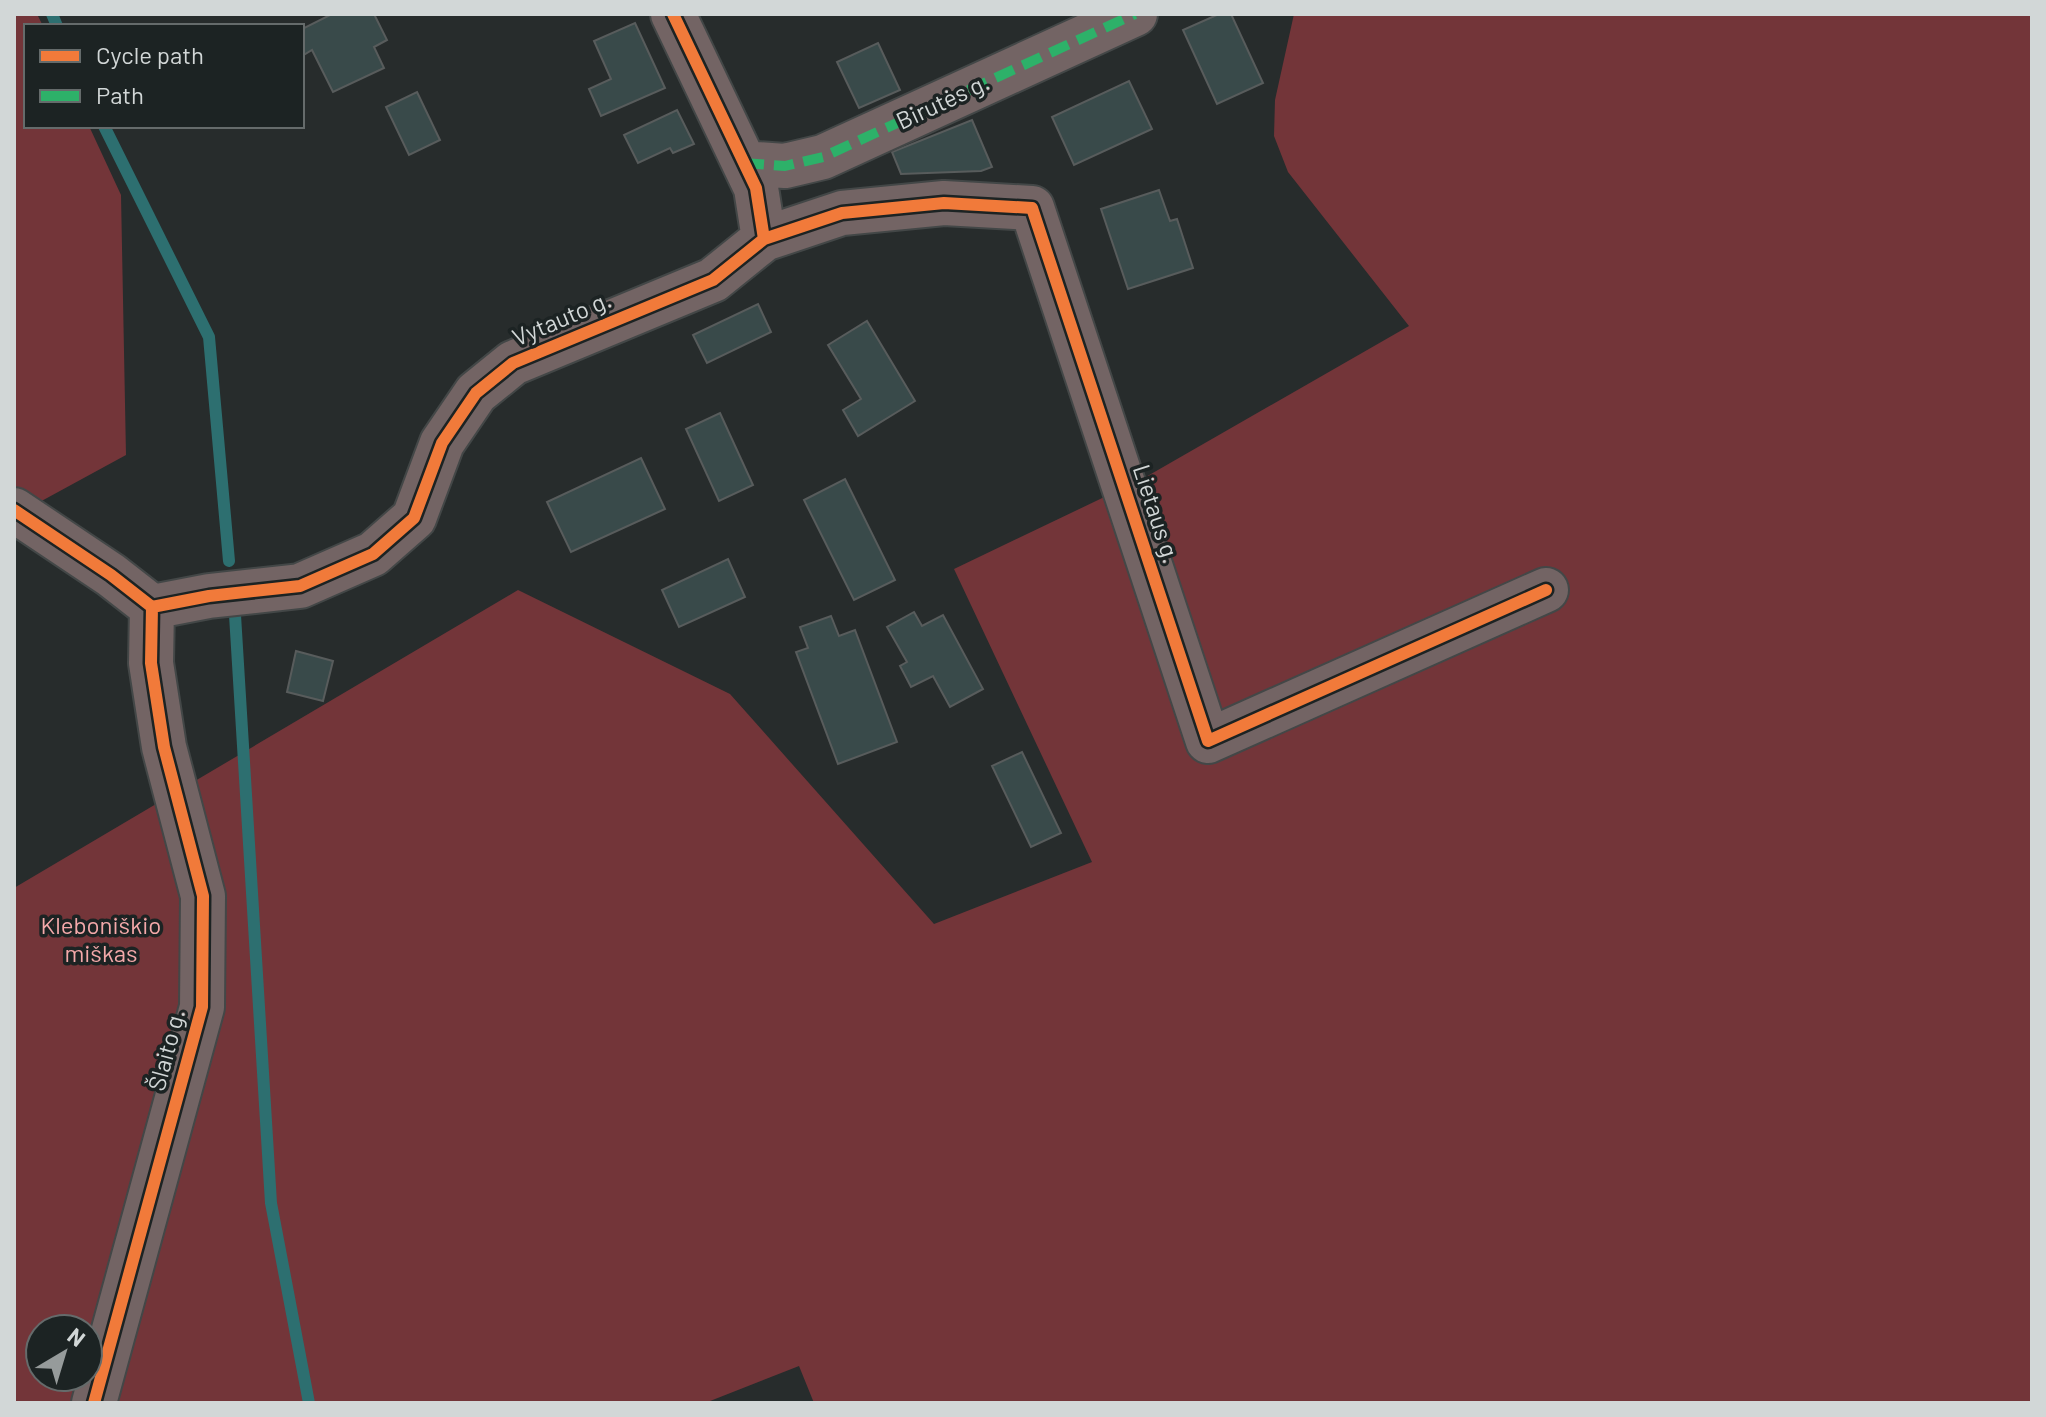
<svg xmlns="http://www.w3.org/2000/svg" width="2046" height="1417" font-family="Barlow,sans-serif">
<rect width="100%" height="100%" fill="#272c2c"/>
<path fill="#733539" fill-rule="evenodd" d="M14 14H37L43 26H26V126H89L121 195 126 455 14 516Z
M1294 14H2032V1403H814L799 1366 705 1403H14V888L518 590 730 694 934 924 1092 862 954 569 1144 478 1409 326 1288 172 1274 136 1275 100ZM40 1329H88V1377H40Z"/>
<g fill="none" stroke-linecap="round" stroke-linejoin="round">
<path stroke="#2d6f70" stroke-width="12" d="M52 14 57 26
M104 126 209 337 229 561
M235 615 271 1203 309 1403"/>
</g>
<path fill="#394a4a" stroke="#585c5c" stroke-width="2" d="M332 14H374L387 40 374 47 384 68 333 92 312 50 302 56V29Z
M1219 14H1231L1263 83 1217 104 1183 30Z
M635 23 665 88 601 116 589 89 611 79 594 41Z
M878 43 900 90 859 108 837 62Z
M1129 81 1152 129 1074 165 1052 117Z
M417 92 440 140 409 155 386 107Z
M677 110 694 144 673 153 670 148 638 163 624 135Z
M972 120 992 167 981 171 901 174 892 152Z
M1159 190 1170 221 1177 219 1193 268 1128 289 1101 209Z
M758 304 771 332 707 363 693 335Z
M867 321 915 401 858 436 843 410 861 399 828 345Z
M720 413 753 485 719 501 686 429Z
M641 458 665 509 571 552 547 502Z
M845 479 895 580 854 600 804 500Z
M728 559 745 597 679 627 662 590Z
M914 612 922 626 943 615 983 689 950 707 933 676 911 687 900 666 907 662 887 627Z
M831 616 839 636 855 630 897 742 838 764 796 652 808 648 800 627Z
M296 651 333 661 323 701 287 692Z
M1022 752 1061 833 1031 847 992 766Z"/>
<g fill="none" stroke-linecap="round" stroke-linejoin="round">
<defs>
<path id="minor" d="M744 163 785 166 823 157 1135 14
M764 239 842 213 944 203 1032 208 1208 741 1546 590
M14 510 111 575 152 607 209 596 300 586 373 554 414 518 442 443 476 393 513 363 713 280 764 239 756 188 673 14
M94 1403 202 1007 203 896 164 747 151 663 152 607"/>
</defs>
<use href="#minor" stroke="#434747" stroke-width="48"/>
<use href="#minor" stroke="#736464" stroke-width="44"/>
<path stroke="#2db169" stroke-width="10" stroke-dasharray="20 10" stroke-linecap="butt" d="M744 163 785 166 823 157 1135 14"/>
<defs>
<path id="cycleway" d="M764 239 842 213 944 203 1032 208 1208 741 1546 590
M14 510 111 575 152 607 209 596 300 586 373 554 414 518 442 443 476 393 513 363 713 280 764 239 756 188 673 14
M94 1403 202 1007 203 896 164 747 151 663 152 607"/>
</defs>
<use href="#cycleway" stroke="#1c2323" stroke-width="17"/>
<use href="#cycleway" stroke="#f17a3a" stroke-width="12"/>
</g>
<g text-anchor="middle" stroke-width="7" stroke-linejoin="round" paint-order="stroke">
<g font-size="24" fill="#d2d7d7" stroke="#1c2323">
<text transform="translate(943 102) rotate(-25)" y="8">Birutės g.</text>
<text transform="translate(562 319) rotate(-23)" y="8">Vytauto g.</text>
<text transform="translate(1156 514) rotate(72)" y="8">Lietaus g.</text>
<text transform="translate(167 1050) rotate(-75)" y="8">Šlaito g.</text>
</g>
<g font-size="24" fill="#f4a9aa" stroke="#1c2323">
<text x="101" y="934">Kleboniškio<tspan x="101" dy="28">miškas</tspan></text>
</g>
</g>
<rect width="2046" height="1417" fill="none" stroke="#d2d7d7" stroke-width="32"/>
<rect x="24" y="24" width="280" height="104" fill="#1c2323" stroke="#656b6b" stroke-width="2"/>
<rect x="40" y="50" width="40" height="12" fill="#f17a3a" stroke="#656b6b" stroke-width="2"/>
<text x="96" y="64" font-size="24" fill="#d2d7d7">Cycle path</text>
<rect x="40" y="90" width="40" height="12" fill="#2db169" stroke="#656b6b" stroke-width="2"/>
<text x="96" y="104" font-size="24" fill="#d2d7d7">Path</text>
<g transform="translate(64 1353) rotate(38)"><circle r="38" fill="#1c2323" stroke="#656b6b" stroke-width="2"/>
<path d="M0-6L14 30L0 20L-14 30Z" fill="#969b9b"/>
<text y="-12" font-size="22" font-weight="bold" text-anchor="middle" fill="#d2d7d7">N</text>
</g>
</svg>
